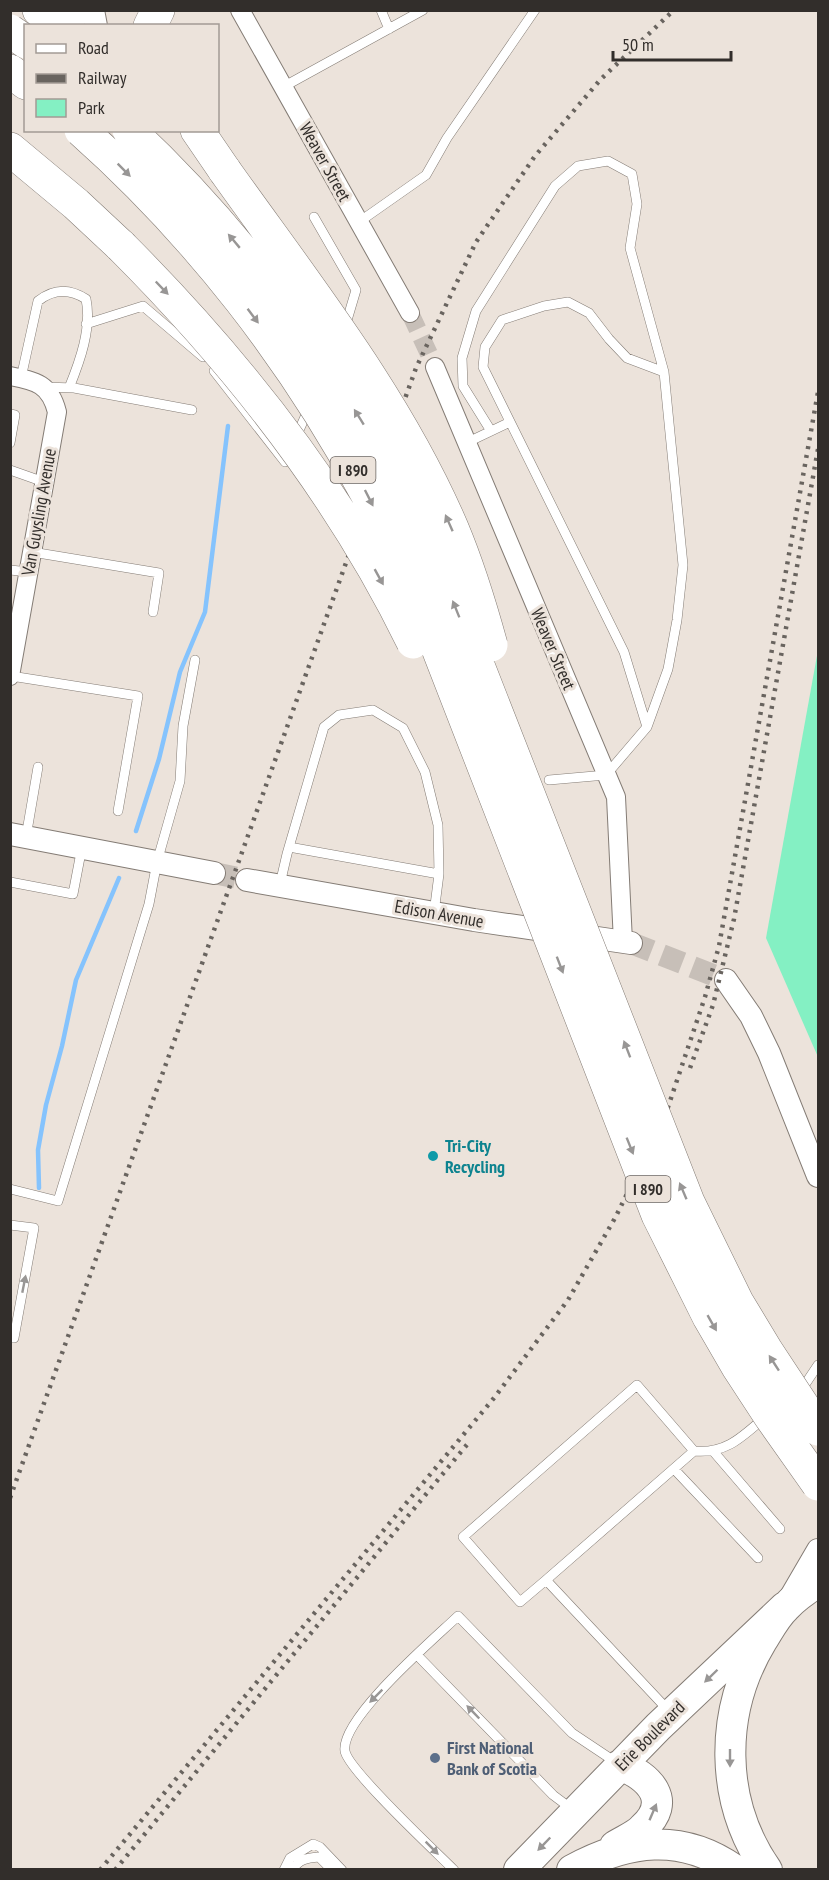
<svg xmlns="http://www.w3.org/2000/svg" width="829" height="1880" font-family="'PT Sans Narrow',sans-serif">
<rect width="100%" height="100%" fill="#ece3db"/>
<path fill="#84f0c3" d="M818 650V1057L766 938Z"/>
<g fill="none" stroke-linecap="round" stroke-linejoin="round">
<path stroke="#85c3fd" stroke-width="4.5" d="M136 831 159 759 180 672 205 612 228 426
M39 1188 38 1150 46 1105 62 1046 76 980 119 878"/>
<path stroke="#c7bfb8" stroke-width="18" stroke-dasharray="18 9" stroke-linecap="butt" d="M410 313 435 367"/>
<path stroke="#c7bfb8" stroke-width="22" stroke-dasharray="22 11" stroke-linecap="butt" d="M214 873 247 880
M631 943 726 980"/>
<defs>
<path id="service" d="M381 10 389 29
M283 87 423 10
M314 217 356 290 345 327
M359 222 426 175 447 138 535 10
M86 324 143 306 203 357
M214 371 285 462 289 452
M21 378 38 301C53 289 69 288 86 299 92 328 80 361 69 388
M44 387 74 388 192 410
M10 414 15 415 10 443
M491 431 463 386 462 358 476 311 555 186 578 166 608 161 632 174 637 204 630 248 664 372
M296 437 309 408
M466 443 510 422
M10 470 44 482
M32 552 159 573 153 612
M10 570 29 572
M11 676 138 696 118 811
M549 780 606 775 647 727 668 669 677 620 683 565 664 372 627 358 609 339 589 313 568 302 544 306 502 320 485 347 483 367 624 652 647 727
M26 837 38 767
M289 847 439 874
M10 882 73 894 82 847
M280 884 287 854 324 727 339 715 373 710 403 728 425 772 438 825 439 874 434 913
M10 1189 58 1201 149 904 157 862 180 781 183 726 195 660
M10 1225 34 1228 14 1338H10
M798 1389 806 1383 818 1365
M694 1451C726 1454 742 1437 765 1417
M713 1451 780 1529
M674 1469 758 1558
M546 1580 520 1602 463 1537 637 1385 694 1451 546 1580 668 1710
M417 1655 553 1795 573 1810
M284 1870 290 1858 313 1844 320 1847 342 1870
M292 1870C299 1859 307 1858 319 1857L332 1870
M454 1870C435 1851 348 1770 345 1751 340 1719 434 1639 458 1616L572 1733 617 1763"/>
<path id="minor" d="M240 10 410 313
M435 367 616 797 623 942
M10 376C36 381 50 384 57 412L10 676"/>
<path id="tertiary" d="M93 10 96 26
M10 834 214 873
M247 880 474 920 631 943
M726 980 751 1016 769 1053 818 1176
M790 1598 818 1550"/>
<path id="secondary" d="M56 26 82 10"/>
<path id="trunk" d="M615 1846C624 1840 636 1836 643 1828 673 1801 650 1777 620 1765
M519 1870 658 1727 785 1607
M572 1870C627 1840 681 1832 735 1870
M767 1870C719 1801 719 1712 762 1641 769 1630 776 1616 786 1607 795 1597 807 1589 818 1582"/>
<path id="motorway" d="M39 10 65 26
M150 26 158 10
M10 71 26 83
M197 130 225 171
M10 149 76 204 121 246"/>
</defs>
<use href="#service" stroke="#847c75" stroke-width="10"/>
<use href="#minor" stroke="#847c75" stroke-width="20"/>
<use href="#tertiary" stroke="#847c75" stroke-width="24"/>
<use href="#secondary" stroke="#847c75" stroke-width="27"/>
<use href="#trunk" stroke="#847c75" stroke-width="32"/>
<use href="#motorway" stroke="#847c75" stroke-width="34"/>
<use href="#service" stroke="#fff" stroke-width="9"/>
<use href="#minor" stroke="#fff" stroke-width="18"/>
<use href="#tertiary" stroke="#fff" stroke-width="22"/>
<use href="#secondary" stroke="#fff" stroke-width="26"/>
<use href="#trunk" stroke="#fff" stroke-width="30"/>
<use href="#motorway" stroke="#fff" stroke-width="33"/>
<path stroke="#69645f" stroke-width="4.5" stroke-dasharray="3 6" stroke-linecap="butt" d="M690 1068 713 1005 734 919 818 449
M10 1498 416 368 476 242 535 156 601 79 674 10
M100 1870 494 1398 568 1300 615 1218 663 1122 705 997 719 946 818 392
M115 1870 470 1441"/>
<defs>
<path id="motorway-bridge" d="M10 31 26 42
M81 130C197 233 294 358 367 494 394 545 417 598 439 651L658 1215 709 1317 738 1367 770 1416 818 1484
M129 130C283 274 389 446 468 640L688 1202 737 1302 766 1350 818 1429
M225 171C306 285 397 399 452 528 468 566 480 605 491 645
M121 246C238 363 340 492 413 642"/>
</defs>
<use href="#motorway-bridge" stroke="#847c75" stroke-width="34" stroke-linecap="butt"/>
<use href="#motorway-bridge" stroke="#fff" stroke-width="33"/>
</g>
<defs><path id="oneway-solid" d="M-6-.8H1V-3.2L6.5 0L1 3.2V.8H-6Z" transform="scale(1.5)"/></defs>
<g fill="#989695">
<use href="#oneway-solid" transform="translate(124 170) rotate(45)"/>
<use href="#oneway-solid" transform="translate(234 241) rotate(-130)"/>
<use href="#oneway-solid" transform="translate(162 288) rotate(46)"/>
<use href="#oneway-solid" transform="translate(253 316) rotate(53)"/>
<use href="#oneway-solid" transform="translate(359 417) rotate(-122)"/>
<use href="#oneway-solid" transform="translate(369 498) rotate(63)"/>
<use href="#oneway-solid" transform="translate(449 523) rotate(-114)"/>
<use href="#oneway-solid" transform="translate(379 577) rotate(61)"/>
<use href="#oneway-solid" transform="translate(456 609) rotate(-112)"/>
<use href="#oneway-solid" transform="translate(560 965) rotate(69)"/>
<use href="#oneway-solid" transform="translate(627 1049) rotate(-111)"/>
<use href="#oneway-solid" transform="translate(630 1146) rotate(68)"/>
<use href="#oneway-solid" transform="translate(683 1191) rotate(-113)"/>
<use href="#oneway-solid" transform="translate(24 1284) rotate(-79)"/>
<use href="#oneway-solid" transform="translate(712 1323) rotate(60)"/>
<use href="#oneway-solid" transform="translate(774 1363) rotate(-123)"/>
<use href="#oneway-solid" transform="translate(711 1676) rotate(136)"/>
<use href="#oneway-solid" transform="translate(376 1696) rotate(135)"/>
<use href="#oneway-solid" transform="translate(473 1712) rotate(-134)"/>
<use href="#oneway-solid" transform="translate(730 1758) rotate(90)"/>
<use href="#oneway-solid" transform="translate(653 1812) rotate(-67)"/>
<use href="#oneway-solid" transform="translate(544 1844) rotate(134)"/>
<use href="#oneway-solid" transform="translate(432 1848) rotate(45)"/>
</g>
<circle fill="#0f9aa8" stroke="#ece3db" stroke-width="2" cx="433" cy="1156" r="6"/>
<circle fill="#5c6f8a" stroke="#ece3db" stroke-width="2" cx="435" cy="1758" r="6"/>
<g text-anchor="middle" stroke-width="6" stroke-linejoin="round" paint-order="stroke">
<g fill="#ece3db" stroke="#6a6460" stroke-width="1.5">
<rect x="330.5" y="457" width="45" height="26" rx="4.5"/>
<rect x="625.5" y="1176" width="45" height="26" rx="4.5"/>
</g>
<g font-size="16" font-weight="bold" fill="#322e2b">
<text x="353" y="476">I 890</text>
<text x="648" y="1195">I 890</text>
</g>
<g font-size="18" fill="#322e2b" stroke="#ece3db">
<text transform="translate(325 162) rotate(61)" y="6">Weaver Street</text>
<text transform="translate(39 512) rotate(-80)" y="6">Van Guysling Avenue</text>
<text transform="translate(553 649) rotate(67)" y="6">Weaver Street</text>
<text transform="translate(439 914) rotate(10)" y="6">Edison Avenue</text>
<text transform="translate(650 1736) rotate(-45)" y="6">Erie Boulevard</text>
</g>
<g font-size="18" font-weight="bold" fill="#0d838f" stroke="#ece3db" text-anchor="start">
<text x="445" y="1152">Tri-City<tspan x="445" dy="21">Recycling</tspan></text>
</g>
<g font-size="18" font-weight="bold" fill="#4e5e75" stroke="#ece3db" text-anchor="start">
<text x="447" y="1754">First National<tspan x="447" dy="21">Bank of Scotia</tspan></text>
</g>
</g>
<rect width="829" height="1880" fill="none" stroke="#322e2b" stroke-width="24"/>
<rect x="24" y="24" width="195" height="108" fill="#ece3db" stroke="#a29b95" stroke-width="1.5"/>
<rect x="36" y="44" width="30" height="9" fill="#ffffff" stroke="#a29b95" stroke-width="1.5"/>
<text x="78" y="54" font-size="18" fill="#322e2b">Road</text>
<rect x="36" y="74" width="30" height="9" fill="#69645f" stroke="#a29b95" stroke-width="1.5"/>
<text x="78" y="84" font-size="18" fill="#322e2b">Railway</text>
<rect x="36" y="99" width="30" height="18" fill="#84f0c3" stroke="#a29b95" stroke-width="1.5"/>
<text x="78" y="114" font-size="18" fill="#322e2b">Park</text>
<path d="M613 51v9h118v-9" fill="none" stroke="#322e2b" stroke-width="3"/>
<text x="622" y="51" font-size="18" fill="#322e2b" stroke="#ece3db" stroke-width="4.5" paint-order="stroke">50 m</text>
</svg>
